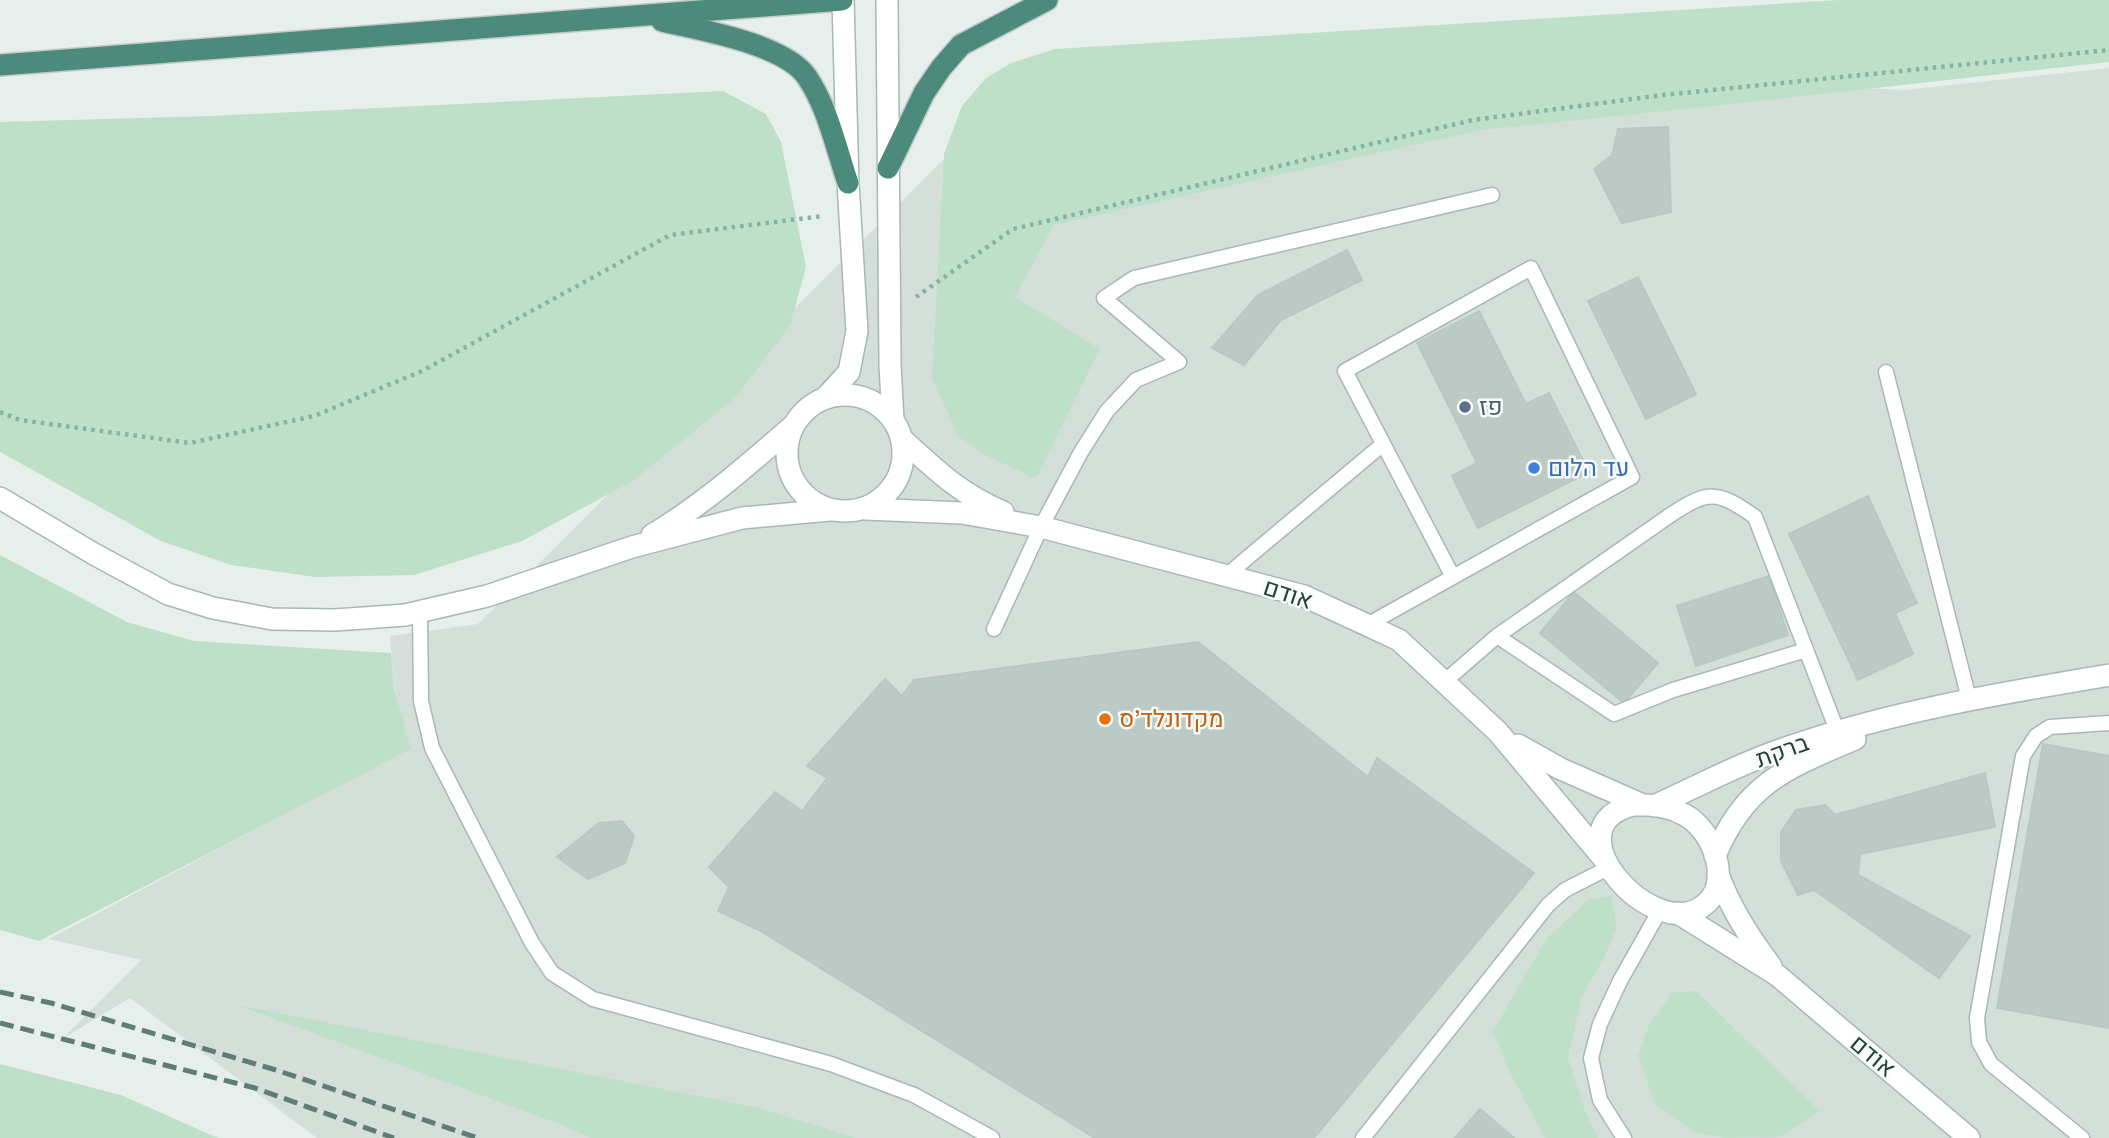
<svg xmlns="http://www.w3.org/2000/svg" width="2109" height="1138" font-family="'Space Grotesk',Heebo,sans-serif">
<rect width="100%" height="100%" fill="#e6efeb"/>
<path fill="#d4dfda" d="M1055 49 1904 90 2109 68V1138H317L130 998 62 1039 141 960 49 939 290 811 398 704 394 687 390 636 478 624Z"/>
<path fill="#bfe0c8" d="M1839 0H2109V62L1732 104 1482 130 1054 225 1015 297 1100 349 1036 479 987 456 959 437 932 379 944 154 962 106 986 78 1011 63 1055 49Z
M723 91 766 114 781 142 806 267 790 326 735 398 633 481 522 541 414 575 315 577 231 565 161 541 0 452V122L212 116Z
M0 555 127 622 194 641 391 653 394 689 411 749 39 941 0 930Z
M1611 896 1617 927 1603 960 1582 996 1568 1057 1585 1111 1598 1138H1545L1508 1069 1493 1031 1547 938 1588 900Z
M1696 991 1820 1111 1780 1137 1725 1138 1696 1133 1655 1104 1638 1055 1649 1025 1673 992Z
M237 1005 760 1108 855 1138H591L562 1125Z
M0 1064 121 1095 218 1138H0Z"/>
<path fill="#bbcac4" stroke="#b8c9c2" stroke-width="2" d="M1668 127 1671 212 1622 223 1594 169 1612 155 1618 129Z
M1347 250 1362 280 1281 320 1244 365 1212 348 1258 295Z
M1638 277 1696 394 1646 419 1588 301Z
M1479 311 1526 404 1549 393 1589 472 1478 528 1452 476 1477 463 1417 343Z
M1868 496 1917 603 1895 613 1913 654 1858 680 1789 534Z
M1769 576 1788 635 1696 666 1677 606Z
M1574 592 1658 663 1624 703 1540 633Z
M1198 642 1368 777 1377 758 1534 873 1314 1138H1095L759 930 718 911 729 887 709 867 775 792 802 811 827 778 807 766 885 679 902 696 914 680Z
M2043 744 2109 756V1028L1997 1008Z
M1985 773 1995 827 1860 854 1858 875 1970 936 1939 978 1814 890 1798 895 1781 861V832L1796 810 1825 805 1835 815Z
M622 821 634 836 625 863 588 879 557 857 599 823Z
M1480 1109 1514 1138H1455Z"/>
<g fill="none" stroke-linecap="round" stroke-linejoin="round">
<defs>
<path id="service" d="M1886 372 1969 699
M1227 575 1383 444
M420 612 421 701 432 748 532 943 552 973 593 999 831 1064 914 1095 992 1138
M1367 625 1632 477 1531 268 1345 371 1453 577
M994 629 1041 527 1081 452 1107 411 1136 380 1179 362 1104 298 1134 278 1492 195
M1497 636 1614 714 1673 690 1806 650
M1444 682 1497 636 1669 516C1708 490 1717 490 1755 517L1838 733
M1363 1138 1548 905 1565 890 1608 868
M1624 1138 1600 1100 1591 1058 1600 1024 1620 981 1660 910
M2082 1138 1991 1064 1979 1042 1977 1018 2023 756 2036 736 2050 727 2109 723"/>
<path id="minor" d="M887 0 890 365 893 420
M787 453a58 58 0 1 1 116 0a58 58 0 1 1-116 0Z
M825 398 849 372 857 331 848 183 843 0
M902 439C936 470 960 494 1003 512
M0 498 94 554 168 594 213 608 272 619 335 620 405 615 487 596 632 547 742 518 830 510
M865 509 962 513 1041 527 1304 596 1367 625 1399 640 1498 732 1604 859
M652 535C704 504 749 464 794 425
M1518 745 1561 769 1643 805
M1633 805C1650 804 1669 806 1685 815 1713 830 1734 884 1703 906 1652 944 1547 826 1633 805Z
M1654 806C1698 786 1741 763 1786 748 1889 712 2002 693 2109 675
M1715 856C1745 783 1787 768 1855 739
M1718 874C1730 908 1749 937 1771 966
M1678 913 1777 975 1969 1138"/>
<path id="trunk" d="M662 21C700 30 785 44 807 77 828 108 836 148 848 183
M0 65 842 0
M888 168 924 93 941 68 961 45 1047 0"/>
</defs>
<use href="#service" stroke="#a8b8b2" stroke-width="17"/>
<use href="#minor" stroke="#a8b8b2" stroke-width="24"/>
<use href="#trunk" stroke="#c2cac8" stroke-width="24"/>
<path stroke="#86b3a5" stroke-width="4.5" stroke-dasharray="3.5 5" stroke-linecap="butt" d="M916 297 1013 229 1473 120 1663 95 2109 50
M0 412 20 420 190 443 314 416 422 371 670 235 823 216"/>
<use href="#service" stroke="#fff" stroke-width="14"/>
<use href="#minor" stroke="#fff" stroke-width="21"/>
<use href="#trunk" stroke="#4c8a7c" stroke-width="21"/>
<path stroke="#5f7d75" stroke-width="5" stroke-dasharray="14 7" stroke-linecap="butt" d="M0 992 51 1003 276 1070 478 1138
M0 1023 255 1088 394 1138"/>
</g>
<circle fill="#5c6f8a" stroke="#f7fbf9" stroke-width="2.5" cx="1465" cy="407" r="7"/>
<circle fill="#3f7fe0" stroke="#f7fbf9" stroke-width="2.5" cx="1534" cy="468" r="7"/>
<circle fill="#e8710a" stroke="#f7fbf9" stroke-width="2.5" cx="1105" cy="719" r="7"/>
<g text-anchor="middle" stroke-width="5" stroke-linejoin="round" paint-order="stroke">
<g font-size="24" fill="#4e5e75" stroke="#f7fbf9" text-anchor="start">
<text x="1479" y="415">פז</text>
</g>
<g font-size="24" fill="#366cbe" stroke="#f7fbf9" text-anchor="start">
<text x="1548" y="476">עד הלום</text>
</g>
<g font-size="24" fill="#24423a" stroke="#f7fbf9">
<text transform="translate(1288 594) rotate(18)" y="8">אודם</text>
<text transform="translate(1782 751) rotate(-20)" y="8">ברקת</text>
<text transform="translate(1873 1056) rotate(40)" y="8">אודם</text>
</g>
<g font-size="24" fill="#c56008" stroke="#f7fbf9" text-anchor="start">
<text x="1119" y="727">מקדונלד'ס</text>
</g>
</g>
</svg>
